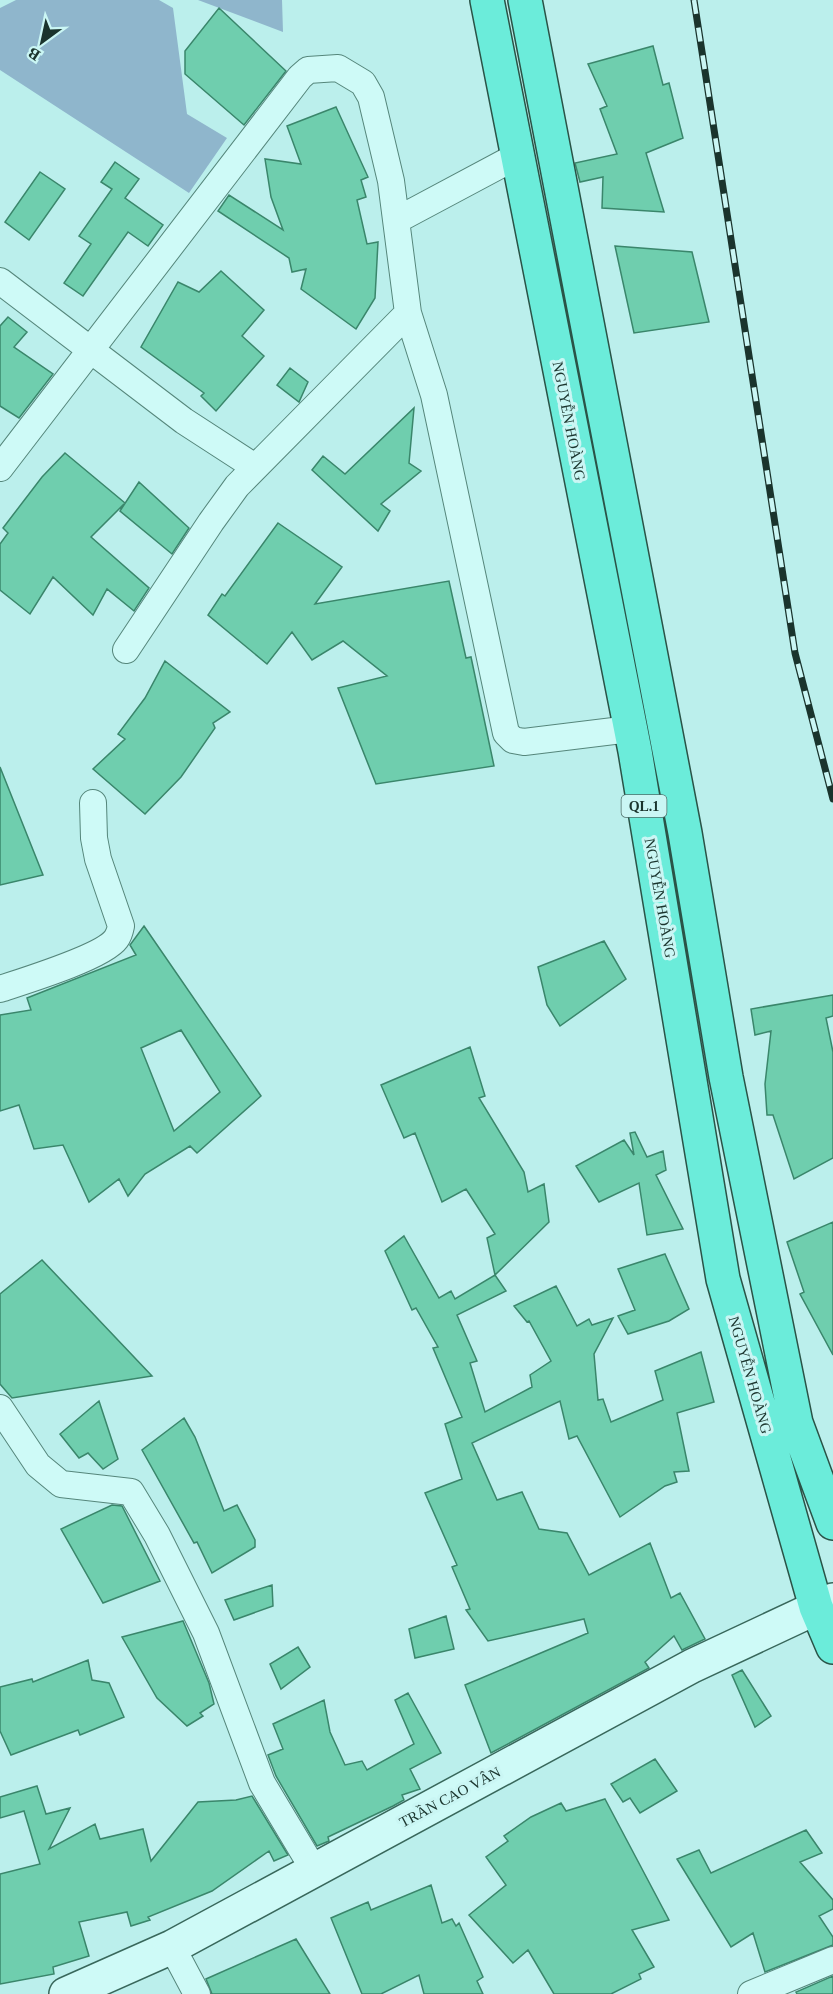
<svg xmlns="http://www.w3.org/2000/svg" width="833" height="1994" font-family="'Times New Roman',serif">
<rect width="100%" height="100%" fill="#bbefec"/>
<path fill="#8fb6cc" d="M16 0H159L173 8 187 114 227 138 189 193 0 70V8Z
M198 0H282L283 32Z"/>
<path fill="#6fceae" stroke="#3a866b" stroke-width="1.5" fill-rule="evenodd" d="M219 8 286 71 244 125 185 74V51Z
M653 46 663 85 669 83 683 138 646 153 664 212 602 208 603 177 580 182 575 163 617 154 600 109 607 106 588 64Z
M336 107 368 177 361 180 366 197 357 200 367 244 378 242 375 298 356 329 301 289 306 269 292 272 289 258 218 211 229 195 283 230 271 197 265 159 301 164 287 126Z
M115 162 139 179 125 198 163 225 148 246 128 232 83 296 64 283 91 244 79 236 112 189 101 182Z
M40 172 65 189 29 240 5 222Z
M615 246 692 252 709 322 634 333Z
M221 271 264 310 242 336 264 356 216 411 201 396 204 393 141 347 178 282 199 292Z
M8 317 27 332 14 347 53 374 19 418 0 406V326Z
M290 368 308 382 299 402 277 385Z
M414 408 409 463 421 471 381 504 390 511 378 531 312 470 323 456 345 474Z
M65 453 125 503 91 537 149 588 134 611 107 589 93 615 53 577 30 614 0 590V544L8 533 3 528 42 477Z
M139 482 189 528 172 554 120 511Z
M278 523 342 567 315 604 449 581 466 658 471 657 494 766 376 784 338 688 387 676 343 641 312 660 292 632 267 664 208 615 222 594 225 596Z
M165 661 230 712 213 723 215 728 181 777 145 814 93 769 125 739 118 734 145 698Z
M0 767 43 875 0 885Z
M144 926 261 1096 197 1153 190 1146 145 1174 128 1196 119 1179 89 1202 63 1145 34 1149 19 1105 0 1111V1015L31 1010 27 998 136 955 130 945ZM181 1030 220 1092 174 1131 141 1048Z
M604 941 626 979 560 1026 547 1005 538 967Z
M833 995V1016L826 1018 833 1052V1158L794 1179 773 1115H767L765 1084 771 1031 755 1035 751 1009Z
M470 1047 485 1096 479 1098 524 1172 528 1192 544 1184 549 1222 495 1275 487 1238 495 1234 466 1189 442 1202 415 1133 404 1138 381 1085Z
M635 1132 647 1157 663 1151 666 1170 656 1175 683 1229 647 1235 639 1183 599 1202 576 1166 624 1140 634 1155 630 1133Z
M833 1222V1355L800 1294 804 1292 787 1242Z
M404 1236 439 1298 451 1291 455 1299 495 1275 506 1291 457 1315 477 1361 470 1363 485 1412 532 1387 530 1375 551 1361 529 1321 527 1322 514 1306 556 1286 577 1326 589 1319 592 1325 613 1318 594 1354 598 1400 603 1399 611 1422 663 1400 655 1371 701 1352 714 1402 677 1413 689 1471 674 1472 677 1482 665 1486 620 1517 577 1436 569 1439 560 1401 472 1443 497 1500 522 1492 539 1529 567 1533 589 1575 650 1543 671 1598 680 1593 705 1639 682 1650 674 1636 645 1662 649 1668 491 1753 465 1685 588 1633 584 1619 488 1641 466 1610 470 1609 452 1567 457 1565 425 1493 462 1479 445 1424 462 1417 433 1348 438 1347 416 1308 412 1310 385 1251Z
M665 1254 689 1309 669 1321 628 1334 618 1316 635 1310 618 1269Z
M42 1260 152 1376 12 1398 0 1384V1294Z
M99 1401 118 1459 103 1469 88 1453 79 1458 60 1434Z
M184 1418 195 1437 224 1511 237 1505 255 1540V1547L212 1573 197 1542 194 1543 142 1450Z
M112 1505 122 1506 160 1581 103 1603 61 1529Z
M272 1585 273 1606 234 1620 225 1600Z
M446 1616 454 1649 415 1658 409 1629Z
M183 1621 209 1683 214 1704 200 1713 203 1716 187 1726 157 1698 122 1637Z
M298 1647 310 1667 281 1689 270 1664Z
M88 1660 92 1680 109 1683 124 1717 80 1735 78 1730 11 1755 0 1731V1687L32 1679 33 1682Z
M742 1670 771 1716 755 1727 732 1675Z
M408 1693 441 1753 410 1769 420 1789 402 1795 404 1800 393 1806 328 1837 329 1841 317 1846 276 1776 268 1755 283 1749 273 1724 324 1700 330 1732 345 1765 362 1761 367 1770 414 1744 395 1700Z
M655 1759 677 1791 640 1813 630 1798 623 1802 611 1784Z
M37 1786 46 1814 70 1808 49 1849 95 1824 100 1839 143 1829 151 1861 198 1802 236 1800 252 1796 288 1855 274 1861 269 1851 212 1891 148 1917 150 1920 131 1926 127 1912 79 1922 89 1956 53 1967 54 1974 0 1984V1874L40 1864 24 1811 0 1818V1797Z
M605 1799 669 1920 632 1930 654 1967 639 1974 641 1979 611 1994H554L528 1950 513 1963 469 1915 506 1885 486 1857 508 1841 504 1836 531 1817 561 1803 566 1811Z
M806 1830 822 1853 800 1862 833 1900V1909L819 1916 833 1937V1945L765 1972 753 1933 731 1947 677 1859 699 1850 711 1873Z
M431 1885 442 1923 452 1919 456 1926 459 1923 483 1977 477 1981 483 1994H424L419 1975 381 1994H362L331 1918 368 1902 371 1910Z
M296 1939 330 1994H212L206 1979Z
M833 1976V1994H797L796 1992Z"/>
<g fill="none" stroke-linecap="round" stroke-linejoin="round">
<defs>
<path id="minor" d="M397 220 517 156
M0 281 184 421 255 467
M0 468 300 77 308 70 338 68 363 83 371 97 391 181 408 313 434 395 506 733 513 740 524 742 630 729
M126 650 211 522 237 486 408 313
M0 989C24 981 103 957 116 939 119 935 120 931 121 926L98 859 94 838 93 803
M0 1408 38 1465 61 1484 131 1492 157 1535 206 1633 262 1783 314 1870
M172 1947 197 1994
M751 1994 833 1960"/>
<path id="secondary" d="M66 1994 172 1947 692 1666 833 1600"/>
<path id="trunk" d="M487 0 635 751 723 1279 816 1607 833 1647
M525 0 685 833 726 1077 796 1423 833 1523"/>
</defs>
<use href="#minor" stroke="#55867b" stroke-width="28"/>
<use href="#secondary" stroke="#38675b" stroke-width="36"/>
<use href="#trunk" stroke="#2a5347" stroke-width="36"/>
<use href="#minor" stroke="#cefaf7" stroke-width="26"/>
<use href="#secondary" stroke="#cefaf7" stroke-width="33"/>
<use href="#trunk" stroke="#6becda" stroke-width="33"/>
<defs>
<path id="rail" d="M694 0 795 653 833 799"/>
</defs>
<use href="#rail" stroke="#1a342d" stroke-width="7"/>
<use href="#rail" stroke="#caf6f4" stroke-width="4.5" stroke-dasharray="14" stroke-linecap="butt"/>
</g>
<g text-anchor="middle" stroke-width="6" stroke-linejoin="round" paint-order="stroke">
<rect fill="#caf6f4" stroke="#4f6e69" stroke-width="1.5" x="621.5" y="795" width="45" height="22" rx="4.5"/>
<g font-size="14" font-weight="bold" fill="#1a342d">
<text x="644" y="811">QL.1</text>
</g>
<g font-size="15" fill="#1a342d" stroke="#caf6f4">
<text transform="translate(569 421) rotate(79)" y="5">NGUYỄN HOÀNG</text>
<text transform="translate(660 898) rotate(80)" y="5">NGUYỄN HOÀNG</text>
<text transform="translate(750 1375) rotate(74)" y="5">NGUYỄN HOÀNG</text>
<text transform="translate(450 1797) rotate(-28)" y="5">TRẦN CAO VÂN</text>
</g>
</g>
<g transform="translate(42 42) rotate(213)" stroke="#caf6f4" stroke-width="4.5" paint-order="stroke">
<path d="M0-4.5L10 22L0 15L-10 22Z" fill="#1a342d"/>
<text y="-9" font-size="16" font-weight="bold" text-anchor="middle" fill="#1a342d">B</text>
</g>
</svg>
